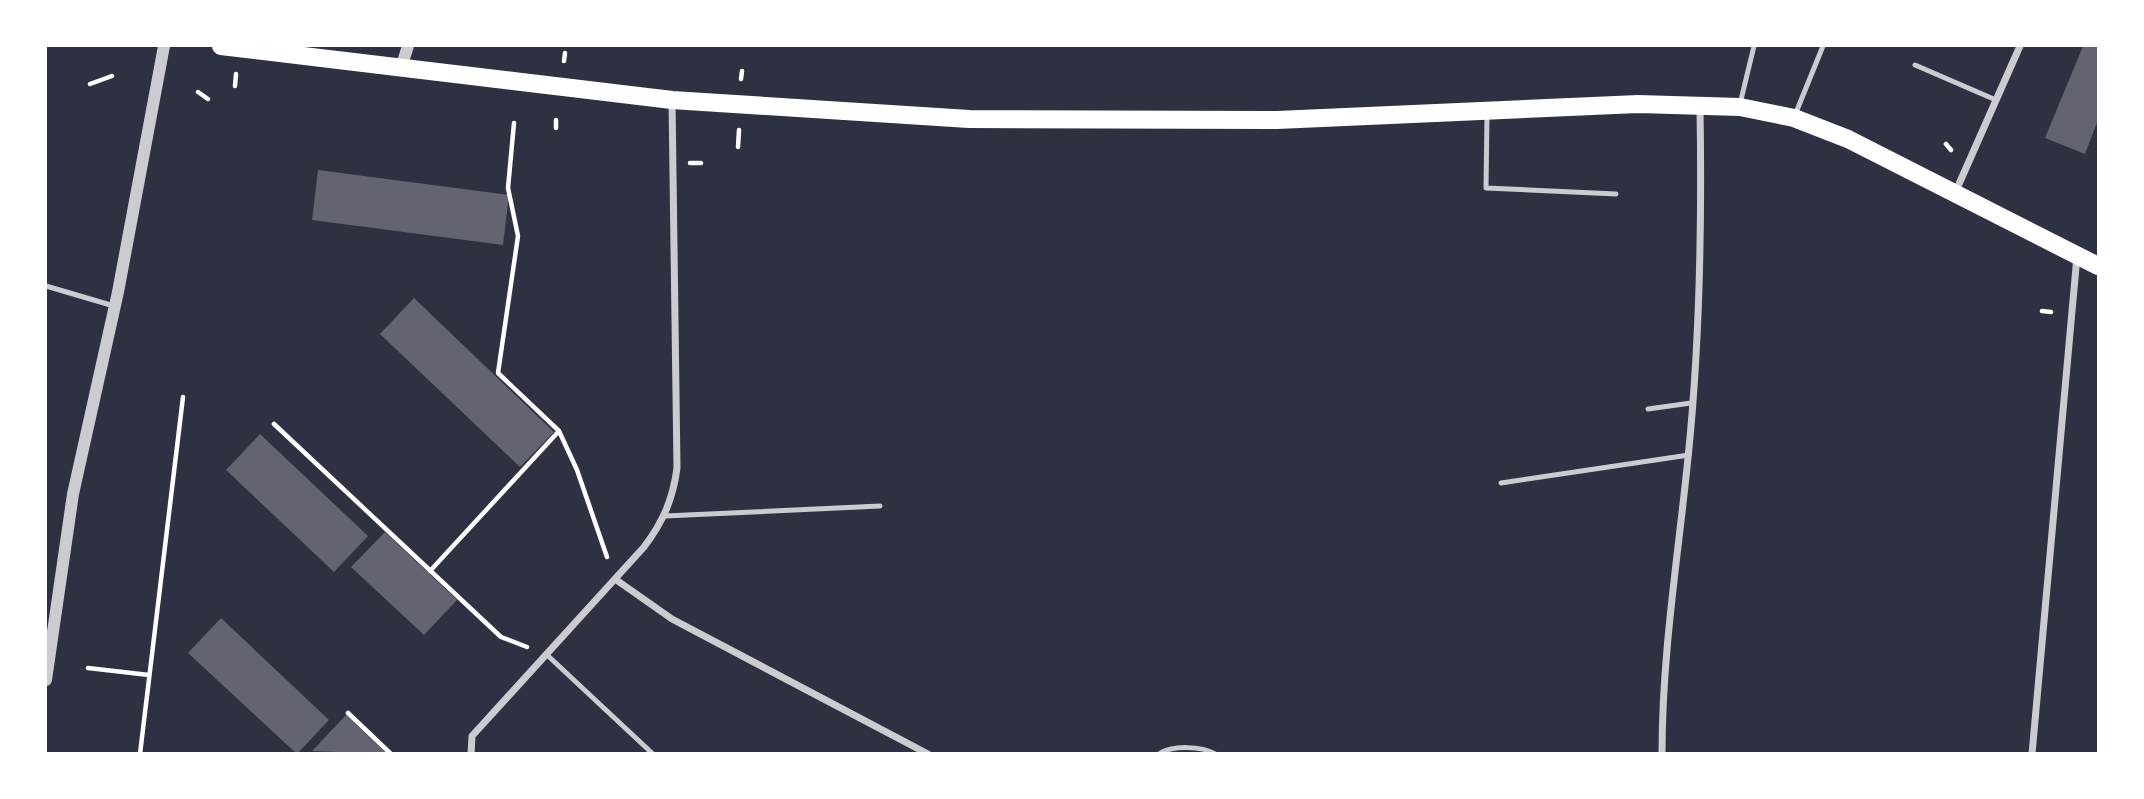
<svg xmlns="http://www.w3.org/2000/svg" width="2144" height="799" font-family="'IBM Plex Sans',sans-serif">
<rect width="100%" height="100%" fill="#2d3142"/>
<path fill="#626471" d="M2083 46H2098V120L2085 154 2045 138Z
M318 170 509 195 503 245 312 220Z
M414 298 554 432 520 467 380 334Z
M260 434 368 536 334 572 226 470Z
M385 532 457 600 424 635 351 567Z
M221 618 329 720 297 754 188 653Z
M346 715 387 754 312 751Z"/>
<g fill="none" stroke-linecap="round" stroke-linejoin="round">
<path stroke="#fff" stroke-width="4.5" d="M564 61 565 53
M741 79 742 71
M90 84 112 76
M235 86 236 74
M198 92 208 99
M514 123 508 188 518 236 498 373 559 431 577 470 607 557
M556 128V120
M1946 144 1951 150
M738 147 739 130
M690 163H701
M2042 311 2051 312
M274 424 501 637 527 647
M430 571 559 431
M88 668 149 675
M348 713 391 754
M140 754 183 397"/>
<path stroke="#caccd0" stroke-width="5" d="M1915 65 1996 100
M1740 104 1754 46
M1487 115 1486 188 1616 194
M1795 115 1823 46
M46 286 114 306
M1648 409 1691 403
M1501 483 1689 455
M665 516 880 506
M546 654 653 754
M1159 754C1172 745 1202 746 1215 754"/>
<path stroke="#caccd0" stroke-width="7" d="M1955 193 2020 46
M615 579 672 619 928 754
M471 754 472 736 644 547C663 522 673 499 677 468L672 100
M1662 754C1662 654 1678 557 1688 458 1700 342 1702 225 1700 108
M2032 754 2077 256"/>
<path stroke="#caccd0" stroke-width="12" d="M401 68 408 46
M46 680 73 494 118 292 164 46"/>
<path stroke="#fff" stroke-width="18" d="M221 46 672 100 969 119 1277 120 1638 104 1740 107 1794 118 1848 139 2098 266"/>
</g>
<rect width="2144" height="799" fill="none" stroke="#ffffff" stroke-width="94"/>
</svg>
